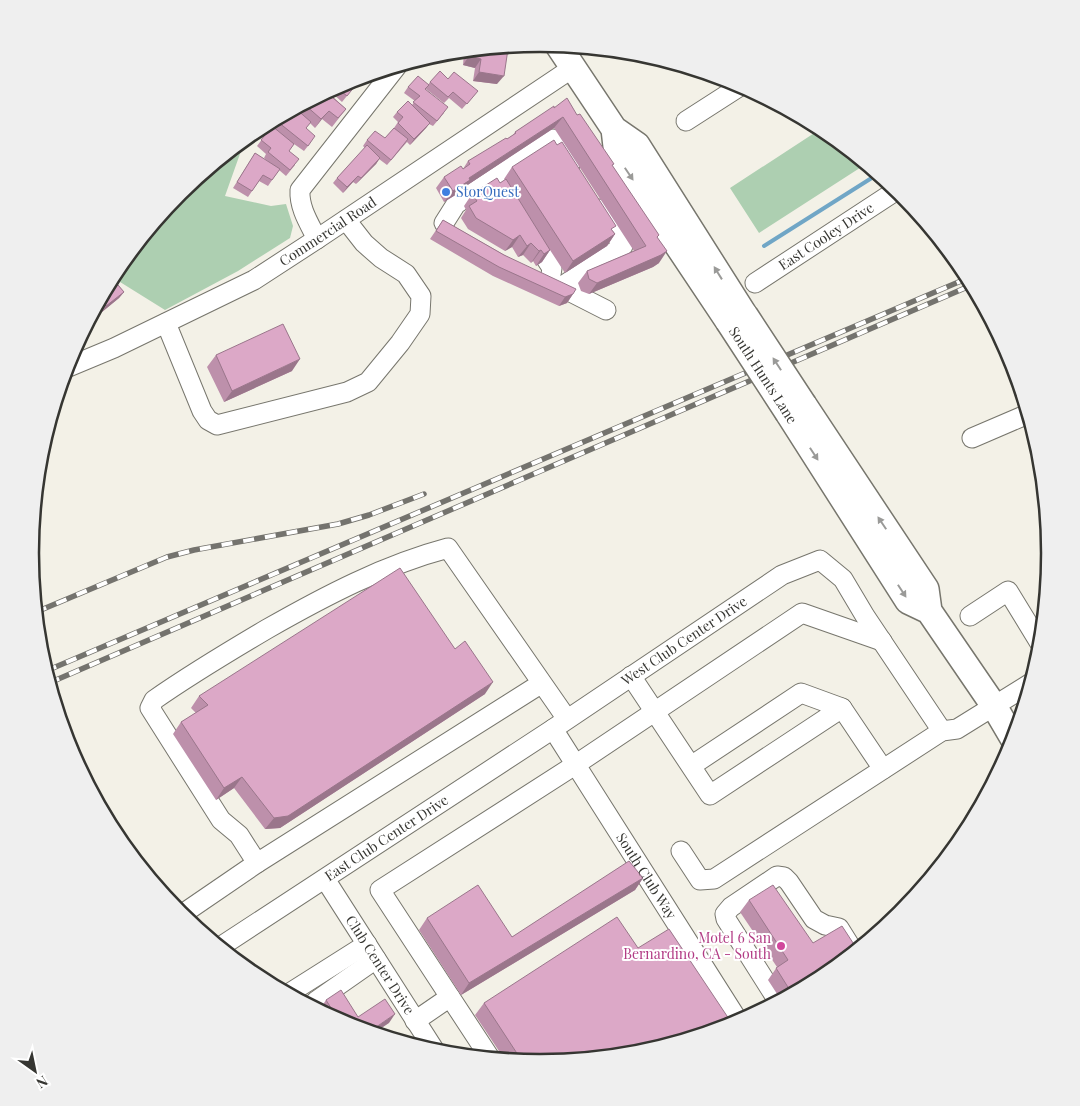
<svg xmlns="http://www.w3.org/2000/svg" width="1080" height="1106" font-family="'Playfair Display',serif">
<rect width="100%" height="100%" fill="#f3f1e7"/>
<path fill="#adcfb1" d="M258 128 241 151 225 196 271 206 286 204 293 226 290 238 238 271 165 310 112 277 116 269 180 192Z
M822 128 866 164 759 233 730 188Z"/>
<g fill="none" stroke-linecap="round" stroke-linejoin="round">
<path stroke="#70a6c6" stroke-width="4" d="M764 246 878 174"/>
<defs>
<g id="minor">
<path d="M686 121 742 85"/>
<path d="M444 223 456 204 553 139 570 165"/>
<path d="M531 236 552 268 550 281"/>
<path d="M317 239C309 223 299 208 300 190L397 66"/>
<path d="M551 282 606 310"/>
<path id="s1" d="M755 283 897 190"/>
<path d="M561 287 623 246 599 209"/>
<path d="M166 323 202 411 208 420 217 425 347 392 368 382 400 343 420 314 421 296 406 274 381 258 364 243 346 220"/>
<path id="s2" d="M66 368 114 348 254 280 317 239 574 67"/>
<path d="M972 438 1028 414"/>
<path d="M970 616 1008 591 1041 645"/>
<path d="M631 676 710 795 842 708 801 693 691 766"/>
<path d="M542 683 257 863 239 835 221 820 150 708 154 700C191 674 228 652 267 629 325 596 384 565 448 548L567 719"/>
<path d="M842 708 883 769"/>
<path id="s3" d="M553 729 739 1022"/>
<path d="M681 851 700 880 714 879 942 731 957 729 1031 683"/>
<path id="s4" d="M325 879 435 1051"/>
<path d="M181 915 257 863"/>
<path id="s5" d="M220 947 553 729 782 575 820 560 843 579 865 616 942 731"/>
<path d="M288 994 367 944"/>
<path d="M450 997 380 890 575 765 802 613 882 641"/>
<path d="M778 1001 726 919 725 914 731 907 777 876 784 877 789 882 814 919 825 925 839 928 854 952"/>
<path d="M312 1007 316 1001 376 959"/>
<path d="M415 1021 450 997 490 1058"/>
</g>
<path id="major" d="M558 45 614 129 637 145 744 314
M614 129 617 155 728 321
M804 405 926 589 929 611 994 706 1014 740
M788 413 908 601 929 611"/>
</defs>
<use href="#minor" stroke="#77766d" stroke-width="21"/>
<use href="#major" stroke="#77766d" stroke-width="28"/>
<use href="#minor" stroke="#fff" stroke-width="19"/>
<use href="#major" stroke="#fff" stroke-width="25"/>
<defs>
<path id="rail" d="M36 612 167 557 194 550 338 524 369 515 424 494
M46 671 968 278
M49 683 972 285"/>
</defs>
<use href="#rail" stroke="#74736e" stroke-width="5.5"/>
<use href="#rail" stroke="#fff" stroke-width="4" stroke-dasharray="11" stroke-linecap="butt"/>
<defs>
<path id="major-bridge" d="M745 315 804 405
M728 321 788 413"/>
</defs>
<use href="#major-bridge" stroke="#77766d" stroke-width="28" stroke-linecap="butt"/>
<use href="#major-bridge" stroke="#fff" stroke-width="25"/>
</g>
<path fill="#bd90ab" d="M499 47 497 84 473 81 475 68 463 65 464 52 465 50Z
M374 73 363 84 357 78Z
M448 79 478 91 462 109 449 98 444 103 426 89V90L444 113 433 126 429 124 426 128 410 145 407 142 387 165 379 159 376 164 356 184 353 182 343 193 333 183 337 178 365 148 363 146 367 140 385 138 394 128 398 122 393 117 397 112 412 105 415 101 404 93 408 87 428 85 430 82Z
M352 80 350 82 355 86 342 102 332 93 331 95 346 109 332 127 322 119 315 128 310 123 306 128 311 142 304 151 294 144 289 151 295 165 286 176 279 170 268 186 259 181 248 197 233 188 255 153 270 163 264 158 266 154 257 146 272 126 274 128 284 114 345 82Z
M554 108 577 115 612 166 657 237 659 263 653 267 589 294 581 291 578 283 587 271 634 251 554 128 466 186 462 191 444 202 436 188 444 177 463 169 468 161 507 139 513 135 515 132Z
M512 167 613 231 615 234 607 246 565 273 550 250 542 262 536 266 533 261 531 263 523 255 518 257 512 247 505 251 468 229 461 218 466 210 464 206 472 194 500 183 505 180 504 179Z
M443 220 573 294 567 303 559 306 493 276 430 239Z
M112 278 124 292 119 298 102 312 97 306Z
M216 355 292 371 224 402 207 367Z
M485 694 280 828 265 829 234 788 216 800 173 734 181 722 196 713 191 708 199 696Z
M643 878 635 890 461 995 419 930 427 918 512 937Z
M749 900 823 977 781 1000 768 980 777 967 740 912Z
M638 948 540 1063 505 1060 475 1015 484 1003Z
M326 1000 358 1017 389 1023 345 1024 322 1012 320 1009Z"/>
<path fill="#9a768b" d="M469 56 481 59 475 68 463 65Z
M479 72 504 76 497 84 473 81Z
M374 73 363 84 369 75Z
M329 111 322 119 315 128 321 119Z
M563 117 554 128 466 186 462 191 444 202 453 191 469 178Z
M430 123 426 128 410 145 414 139Z
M380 158 376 164 356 184 361 178Z
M358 176 353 182 343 193 347 187Z
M615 234 607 246 565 273 573 261Z
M520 235 512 247 505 251 513 240Z
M531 243 523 255 518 257 527 246Z
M541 250 533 261 531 263 539 251Z
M550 250 542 262 536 266 544 254Z
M667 251 659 263 653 267 589 294 597 283Z
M124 292 119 298 102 312 106 306Z
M573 294 567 303 559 306 565 297Z
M101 311 97 317 84 330 86 326Z
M300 359 292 371 224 402 232 391Z
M493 682 485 694 280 828 265 829 274 818Z
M242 777 234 788 216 800 224 788Z
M643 878 635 890 461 995 469 983Z
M852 954 823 977 827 969Z
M804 984 800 989 788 996 791 992Z
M395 1014 389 1023 374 1033 369 1032Z"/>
<path fill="#dca8c7" stroke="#9a768b" d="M499 47 508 49 504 76 479 72 481 59 469 56 470 50Z
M440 71 448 79 454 72 478 91 467 104 453 92 448 97 430 82Z
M418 76 429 85 425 89 448 107 437 121 413 102 420 96 408 87Z
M349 81 355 86 347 96 336 87 330 95 326 92 345 82Z
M326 92 346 109 338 118 329 111 321 119 304 104Z
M567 98 577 115 580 114 614 164 612 165 659 235 657 237 667 251 661 255 597 283 589 279 587 271 646 246 563 117 469 178 470 180 453 191 444 177 461 166 463 169 470 164 468 161 506 138 507 139 516 133 515 132 554 106V108Z
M408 101 430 123 414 139 398 123 403 117 397 112Z
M295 108 311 122 306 128 315 136 308 146 278 122 284 114Z
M272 126 294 144 289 151 299 159 290 170 268 152 271 148 261 140Z
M394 128 408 139 391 160 367 140 375 131 385 138Z
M554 140 557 145 562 142 616 226 611 229 615 234 573 261 512 167Z
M367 145 380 158 361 178 358 176 347 187 337 178Z
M255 153 280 169 272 180 263 175 252 191 237 182Z
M497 178 500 183 506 179 550 250 544 254 541 250 539 251 531 243 527 246 520 235 513 240 476 218 469 206 477 201 472 194Z
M443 220 504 255 576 289 573 294 565 297 499 267 436 231Z
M112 278 124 292 106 306 100 299Z
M96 306 101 311 86 326Z
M283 324 300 359 232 391 216 355Z
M400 568 455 649 465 641 493 682 288 816 274 818 242 777 224 788 181 722 208 705 199 696Z
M629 861 643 878 469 983 427 918 478 885 512 937Z
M773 885 813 943 842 926 857 949 852 954 827 969 829 972 823 977 805 987 804 984 791 992 776 968 788 960 749 900Z
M617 917 638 948 669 929 733 1025 639 1053 540 1063 522 1061 484 1003Z
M341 990 358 1017 385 999 395 1014 369 1032 345 1024 341 1022 334 1011H333L326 1000Z"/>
<defs><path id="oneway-solid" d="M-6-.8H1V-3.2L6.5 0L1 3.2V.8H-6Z" transform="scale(1.25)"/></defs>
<g fill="#9a9a98">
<use href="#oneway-solid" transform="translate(629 174) rotate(56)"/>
<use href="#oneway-solid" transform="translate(718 273) rotate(-122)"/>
<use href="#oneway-solid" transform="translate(777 364) rotate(-123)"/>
<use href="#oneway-solid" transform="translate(814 454) rotate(57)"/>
<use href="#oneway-solid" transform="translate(882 523) rotate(-124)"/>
<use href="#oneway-solid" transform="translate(902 591) rotate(57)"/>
</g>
<circle fill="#3f7fe0" stroke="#fff" stroke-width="2" cx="446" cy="192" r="5"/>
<circle fill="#d1479c" stroke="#fff" stroke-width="2" cx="781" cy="946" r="5"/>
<g text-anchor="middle" stroke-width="4" stroke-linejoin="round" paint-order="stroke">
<g font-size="14" fill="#366cbe" stroke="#fff" text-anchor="start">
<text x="456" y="197">StorQuest</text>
</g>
<g font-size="14" fill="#363632" stroke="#fff">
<text dy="5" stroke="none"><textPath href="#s2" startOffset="296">Commercial Road</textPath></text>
<text dy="5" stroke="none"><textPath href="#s1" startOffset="85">East Cooley Drive</textPath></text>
<text transform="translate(763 375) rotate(57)" y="5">South Hunts Lane</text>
<text dy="5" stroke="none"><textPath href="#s5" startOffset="556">West Club Center Drive</textPath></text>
<text dy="5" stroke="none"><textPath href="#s5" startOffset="199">East Club Center Drive</textPath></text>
<text dy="5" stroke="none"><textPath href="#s3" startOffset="174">South Club Way</textPath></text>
<text dy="5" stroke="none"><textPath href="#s4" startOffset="102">Club Center Drive</textPath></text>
</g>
<g font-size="14" fill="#b23c85" stroke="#fff" text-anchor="end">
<text x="771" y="943">Motel 6 San<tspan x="771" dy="16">Bernardino, CA - South</tspan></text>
</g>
</g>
<path d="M0 0H1080V1106H0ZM39 553a501 501 0 1 1 1002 0a501 501 0 1 1-1002 0Z" fill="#efefef" fill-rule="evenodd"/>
<path fill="none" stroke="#363632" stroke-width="2.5" d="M39 553a501 501 0 1 1 1002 0a501 501 0 1 1-1002 0Z"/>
<g transform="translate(35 1071) rotate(147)" stroke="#ffffff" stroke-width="4" paint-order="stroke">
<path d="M0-4L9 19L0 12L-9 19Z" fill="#363632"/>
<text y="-8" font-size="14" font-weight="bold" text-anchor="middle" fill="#363632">N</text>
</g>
</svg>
